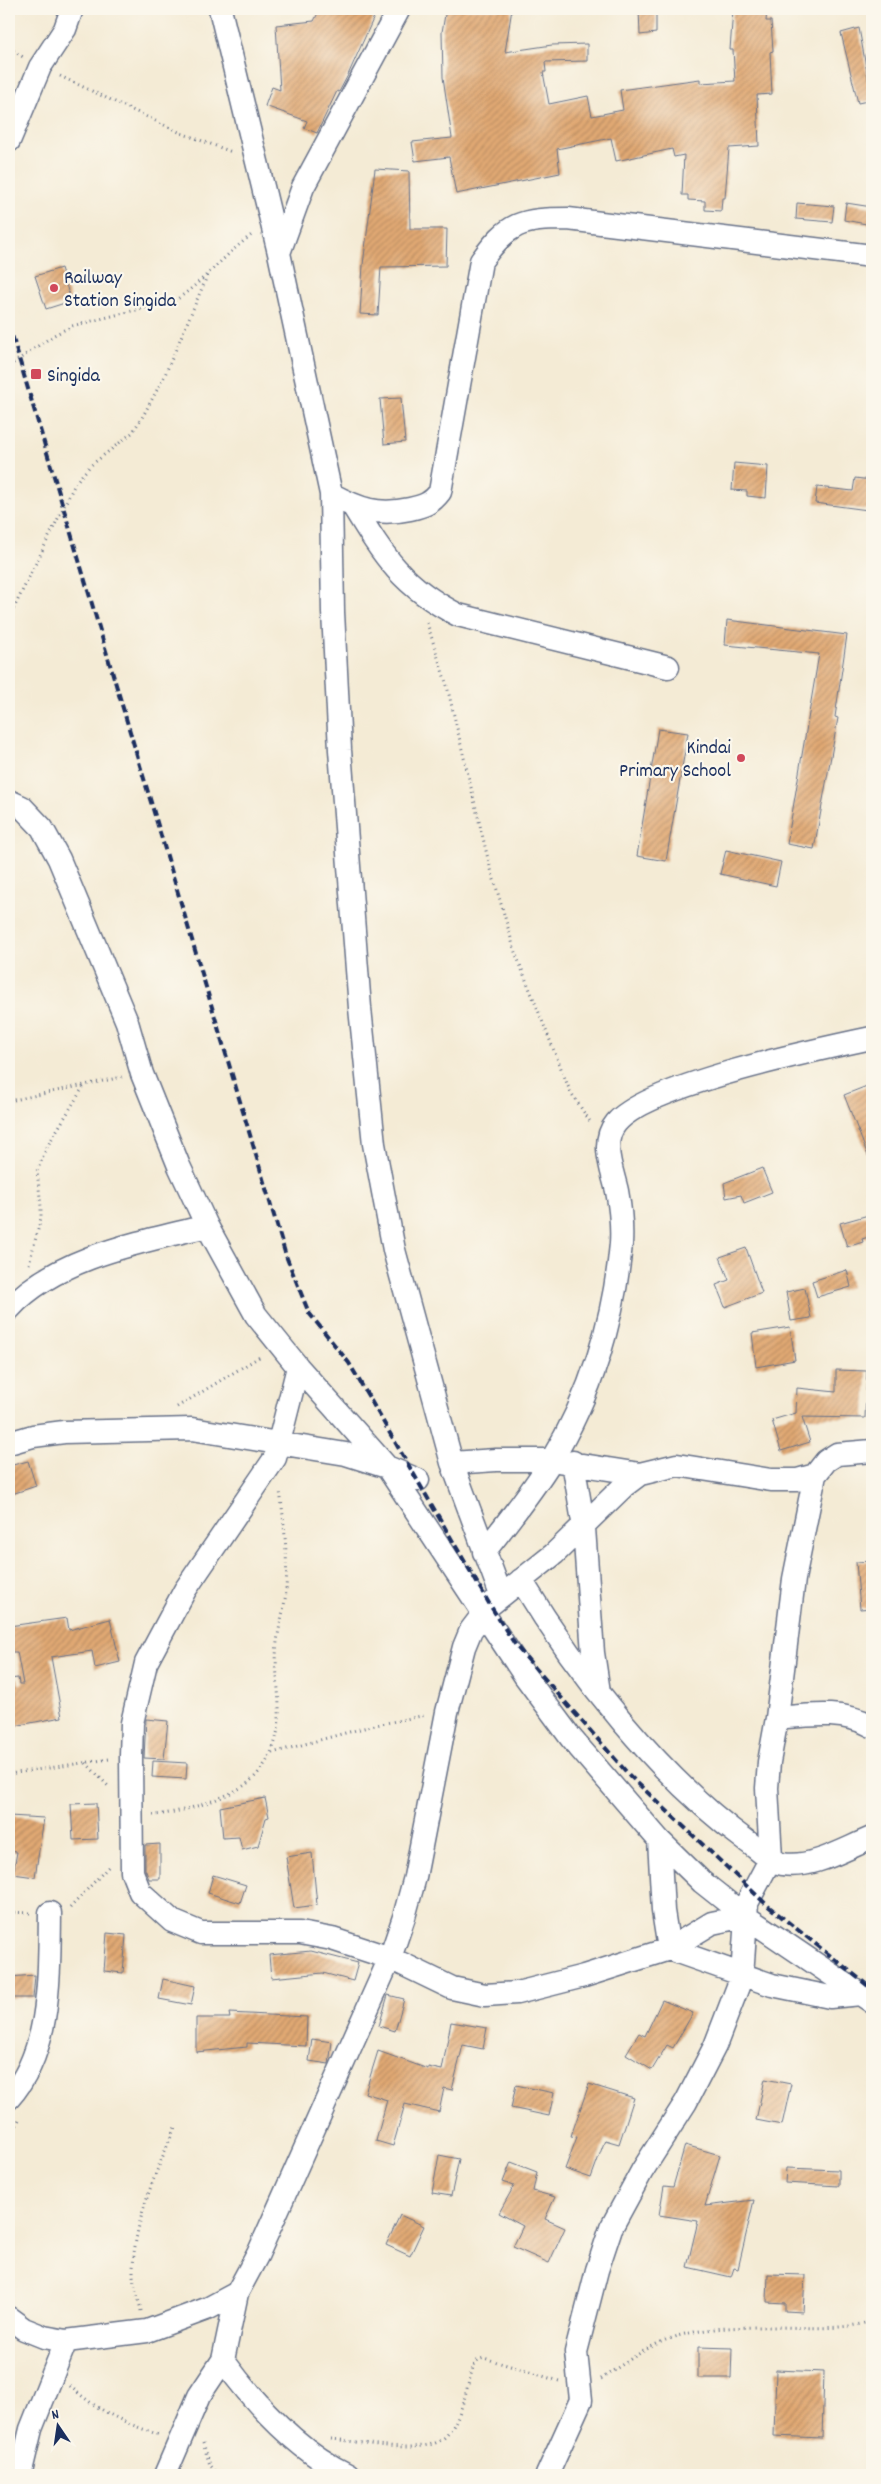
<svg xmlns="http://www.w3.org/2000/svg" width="881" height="2484" font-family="Dekko,sans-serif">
<defs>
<pattern id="building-hatch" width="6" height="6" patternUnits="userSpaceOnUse" patternTransform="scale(1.25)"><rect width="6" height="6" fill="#e1a973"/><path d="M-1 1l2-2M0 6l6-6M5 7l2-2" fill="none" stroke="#b68a62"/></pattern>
</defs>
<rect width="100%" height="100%" fill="#fbf7ec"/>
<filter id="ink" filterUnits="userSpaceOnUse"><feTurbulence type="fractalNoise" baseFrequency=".02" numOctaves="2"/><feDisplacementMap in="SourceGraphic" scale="10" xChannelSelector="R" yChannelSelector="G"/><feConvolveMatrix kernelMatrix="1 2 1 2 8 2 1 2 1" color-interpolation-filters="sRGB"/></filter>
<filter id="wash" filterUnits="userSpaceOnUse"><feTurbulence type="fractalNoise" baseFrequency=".0096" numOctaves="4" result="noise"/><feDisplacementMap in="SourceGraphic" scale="20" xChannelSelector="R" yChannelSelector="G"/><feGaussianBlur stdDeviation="1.12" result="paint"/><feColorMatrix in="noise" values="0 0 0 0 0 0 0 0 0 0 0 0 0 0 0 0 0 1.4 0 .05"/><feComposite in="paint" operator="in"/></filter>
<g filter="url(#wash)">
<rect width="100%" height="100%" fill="#f4ebd5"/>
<g id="blocks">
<path fill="url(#building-hatch)" d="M320 9H355L374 17 348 75 339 92 337 91 317 133 304 128 307 121 265 106 272 87 280 90 276 25 314 21Z
M446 9H512L505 52 552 45 587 44V61L545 62 546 72H543L549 104 588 96 592 116 623 110 620 90 700 79V83L735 81 733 50H730L733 9H767L766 21H771L773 51 770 52 772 94 757 95 759 146 729 148 725 198H722L721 211 705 210V201L688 200V195H682L684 155 674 157 672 149 616 161 611 138 557 149 560 173 456 194 449 157 415 161 412 142 452 138 443 77 442 32Z
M639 9H656V33L640 35Z
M859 28 872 100 858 103 841 33Z
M375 169 409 171 410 229H447L446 266 381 267 378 315 360 314 363 265Z
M797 203 834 206 832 222 796 219Z
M846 203 872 207V225L844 220Z
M61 268 71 301 46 309 35 276Z
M401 398 405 442 384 444 380 399Z
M734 463 768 466 766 498 747 496V491L732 490Z
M855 478 871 480 868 510 815 503 817 487 853 491Z
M727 620 847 635 835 717 838 718 814 849 787 844 819 654 725 645Z
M658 729 688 733 666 861 637 856Z
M726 850 781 862 776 886 720 874Z
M872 1084V1163H871L844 1095Z
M762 1168 772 1192 744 1203 741 1195 726 1198 724 1183Z
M872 1214V1236L862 1239 863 1242 847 1247 840 1223Z
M746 1248 762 1293 725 1307 716 1285 729 1280 720 1257Z
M847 1270 851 1287 817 1297 812 1281Z
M805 1288 811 1318 791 1321 786 1292Z
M790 1327 795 1360 756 1367 752 1333Z
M836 1370 867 1371 865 1418 802 1417 810 1442 781 1451 772 1420 796 1413 797 1388 836 1392Z
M28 1461 36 1486 9 1495V1466Z
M872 1561V1608L860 1609 856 1562Z
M67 1618 69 1630 110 1619 120 1662 95 1668 92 1651 51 1657 62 1717 9 1727V1679L18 1678 19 1684H23L17 1652H9V1626Z
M146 1719 168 1721 164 1759 144 1758Z
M153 1761 187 1763 186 1779 152 1777Z
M265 1798 269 1817 266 1818 258 1846 242 1850 239 1837 223 1838 220 1807Z
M96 1803 98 1839 73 1840 71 1804Z
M9 1816 44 1818 35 1877 13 1874 17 1852 9 1851Z
M160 1844V1879H149L145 1869V1845Z
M312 1853 317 1905 294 1908 286 1857Z
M213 1875 246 1885 240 1903 208 1893Z
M107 1933 126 1935 123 1973 104 1971Z
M311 1951 358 1963 353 1981 323 1973 271 1978 269 1955Z
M35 1975 33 1998H9V1977Z
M163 1979 195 1986 191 2005 159 1999Z
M388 1995 404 1999 395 2031 379 2026Z
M662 2000 693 2013 673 2048 667 2045 652 2070 626 2054 639 2033 645 2036Z
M229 2013 307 2017 306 2046 247 2043V2047L196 2052V2018H230Z
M451 2022 487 2028 483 2049 463 2045 452 2090 444 2088 439 2112 405 2104 393 2146 376 2141 387 2100 365 2093 378 2051 428 2069V2067L442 2070Z
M312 2039 332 2042 329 2064 309 2061Z
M765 2079 791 2084 782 2125 756 2120Z
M589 2084 634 2098 619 2144 605 2140 591 2178 565 2169 577 2137 571 2136Z
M516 2085 554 2093 549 2116 511 2108Z
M685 2145 720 2155 705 2206 754 2200 738 2269 734 2268 731 2277 687 2267 698 2221 659 2215 664 2186 673 2187Z
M439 2155 459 2159 451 2196 432 2193Z
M511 2162 537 2172 533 2191 555 2197 545 2219 565 2228 549 2263 513 2247 523 2226 499 2213 514 2186 503 2182Z
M786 2168 839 2170V2186L785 2183Z
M400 2215 424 2226 410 2256 386 2245Z
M768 2274 805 2275 803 2312 785 2311V2303L767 2302Z
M698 2347 732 2348 731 2378H698Z
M776 2370 824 2372 822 2438 774 2436Z"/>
</g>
</g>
<g filter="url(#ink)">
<use href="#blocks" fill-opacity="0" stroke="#677188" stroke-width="1"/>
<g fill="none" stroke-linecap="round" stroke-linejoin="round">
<defs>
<path id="minor" d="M220 9 279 253 331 494 333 612 340 750 360 1008 374 1144 394 1250 452 1463 501 1595
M9 141 40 67 65 29 72 9
M279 253 303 187 399 9
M331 494C359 509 378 516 410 509 423 506 431 504 440 492L481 261C509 222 521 219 568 219L872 256
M353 506C384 557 403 587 458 615L668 667
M9 801 22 807 42 828 59 859 127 1022 142 1074 179 1166 207 1226 256 1315 298 1367 387 1467 525 1676 571 1738 659 1840 702 1882 745 1916 872 2002
M9 1309C56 1257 141 1242 207 1226
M298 1367 275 1458 185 1590 146 1663 132 1723 131 1756 132 1872 140 1892 172 1921 201 1933H300L332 1939 390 1958 452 1988 485 1995 517 1993 584 1976 669 1949 712 1923 745 1916
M9 1443 33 1436 64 1432 192 1429 346 1454 387 1467 418 1480
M573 1462 584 1528 593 1653 599 1692
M452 1463 496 1460H551L640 1474
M484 1552C507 1523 531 1493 551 1461 591 1396 614 1320 621 1244 622 1228 620 1207 617 1191 612 1169 600 1142 616 1123 647 1085 820 1049 872 1038
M521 1580C577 1673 660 1778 748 1842 758 1849 770 1862 782 1864 813 1869 844 1849 872 1838
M777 1718C810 1715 843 1710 872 1726
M659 1840 663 1911 669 1949 772 1985 830 1997 861 1994
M9 2098C52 2051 49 1973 50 1913
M9 2318 24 2329 44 2337 66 2341 147 2331 209 2308 237 2293
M223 2360C255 2404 298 2451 348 2475
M20 2475 31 2429 66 2341
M165 2475 199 2396 223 2360 237 2293 258 2254 390 1958 404 1917 415 1877 447 1712 464 1647 471 1630 490 1605 554 1554 624 1486 640 1474 677 1465 771 1480H797L815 1475 826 1461 837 1454 872 1451
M547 2475 581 2400 576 2352 597 2270 611 2228 642 2171 686 2102 715 2046 742 1976 747 1903 771 1858 767 1788 769 1762 777 1718 794 1579 815 1475"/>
</defs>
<use href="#minor" stroke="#677188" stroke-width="25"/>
<path stroke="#677188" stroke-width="3" stroke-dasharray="1 4" stroke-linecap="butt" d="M9 48 23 57
M60 76 181 133 232 152
M9 366 54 335 72 326 176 300C204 281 225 254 253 234
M9 618 76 482 90 466 132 433 143 416 164 377 208 274
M427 623 447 686 488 859 515 952 570 1091 591 1123
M9 1101 122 1077
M29 1264 41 1218V1206L37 1171 48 1145 85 1084
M177 1407 261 1356
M272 1753 371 1726 426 1715
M86 1763 110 1788
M9 1774 109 1759
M153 1815C178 1814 229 1798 249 1782 268 1766 278 1742 279 1718 280 1693 274 1668 277 1642 279 1625 285 1607 286 1590 288 1559 284 1521 280 1491
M70 1908 110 1865
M9 1912 30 1913
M9 2144 20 2117
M9 2282 14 2298
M141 2311C139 2299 133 2285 133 2273 133 2222 156 2173 175 2127
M601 2379C625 2363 652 2342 681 2335 711 2327 743 2327 773 2327 806 2327 840 2331 872 2321
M70 2386C98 2411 124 2423 160 2435
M331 2439C358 2441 425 2457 445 2437 462 2420 466 2387 474 2365L478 2360 484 2358 559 2381
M203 2443 210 2465 219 2475"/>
<use href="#minor" stroke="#fff" stroke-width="22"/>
<path stroke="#1b2f5e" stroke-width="4" stroke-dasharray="8 4" stroke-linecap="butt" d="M9 325 286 1256 309 1313 349 1363 490 1605 516 1646 630 1776 768 1906 872 1989"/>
</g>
</g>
<g fill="#d1495b" stroke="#fbf7ec" stroke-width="2">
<circle cx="54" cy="288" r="5"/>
<rect x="30" y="368" width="12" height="12" rx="2.5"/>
<circle cx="741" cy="758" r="5"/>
</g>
<g text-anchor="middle" stroke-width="4.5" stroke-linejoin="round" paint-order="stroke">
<g font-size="20" fill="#1b2f5e" stroke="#fbf7ec" text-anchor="start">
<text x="64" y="283">Railway<tspan x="64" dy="23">Station Singida</tspan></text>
<text x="47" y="381">Singida</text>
<text x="731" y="753" text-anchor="end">Kindai<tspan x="731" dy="23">Primary School</tspan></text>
</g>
</g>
<rect width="881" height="2484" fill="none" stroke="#fbf7ec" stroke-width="30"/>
<g transform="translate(58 2426) rotate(347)" stroke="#fbf7ec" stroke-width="4" paint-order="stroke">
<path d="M0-4L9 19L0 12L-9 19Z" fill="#1b2f5e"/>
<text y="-8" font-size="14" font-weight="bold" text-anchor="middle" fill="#1b2f5e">N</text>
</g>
</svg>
